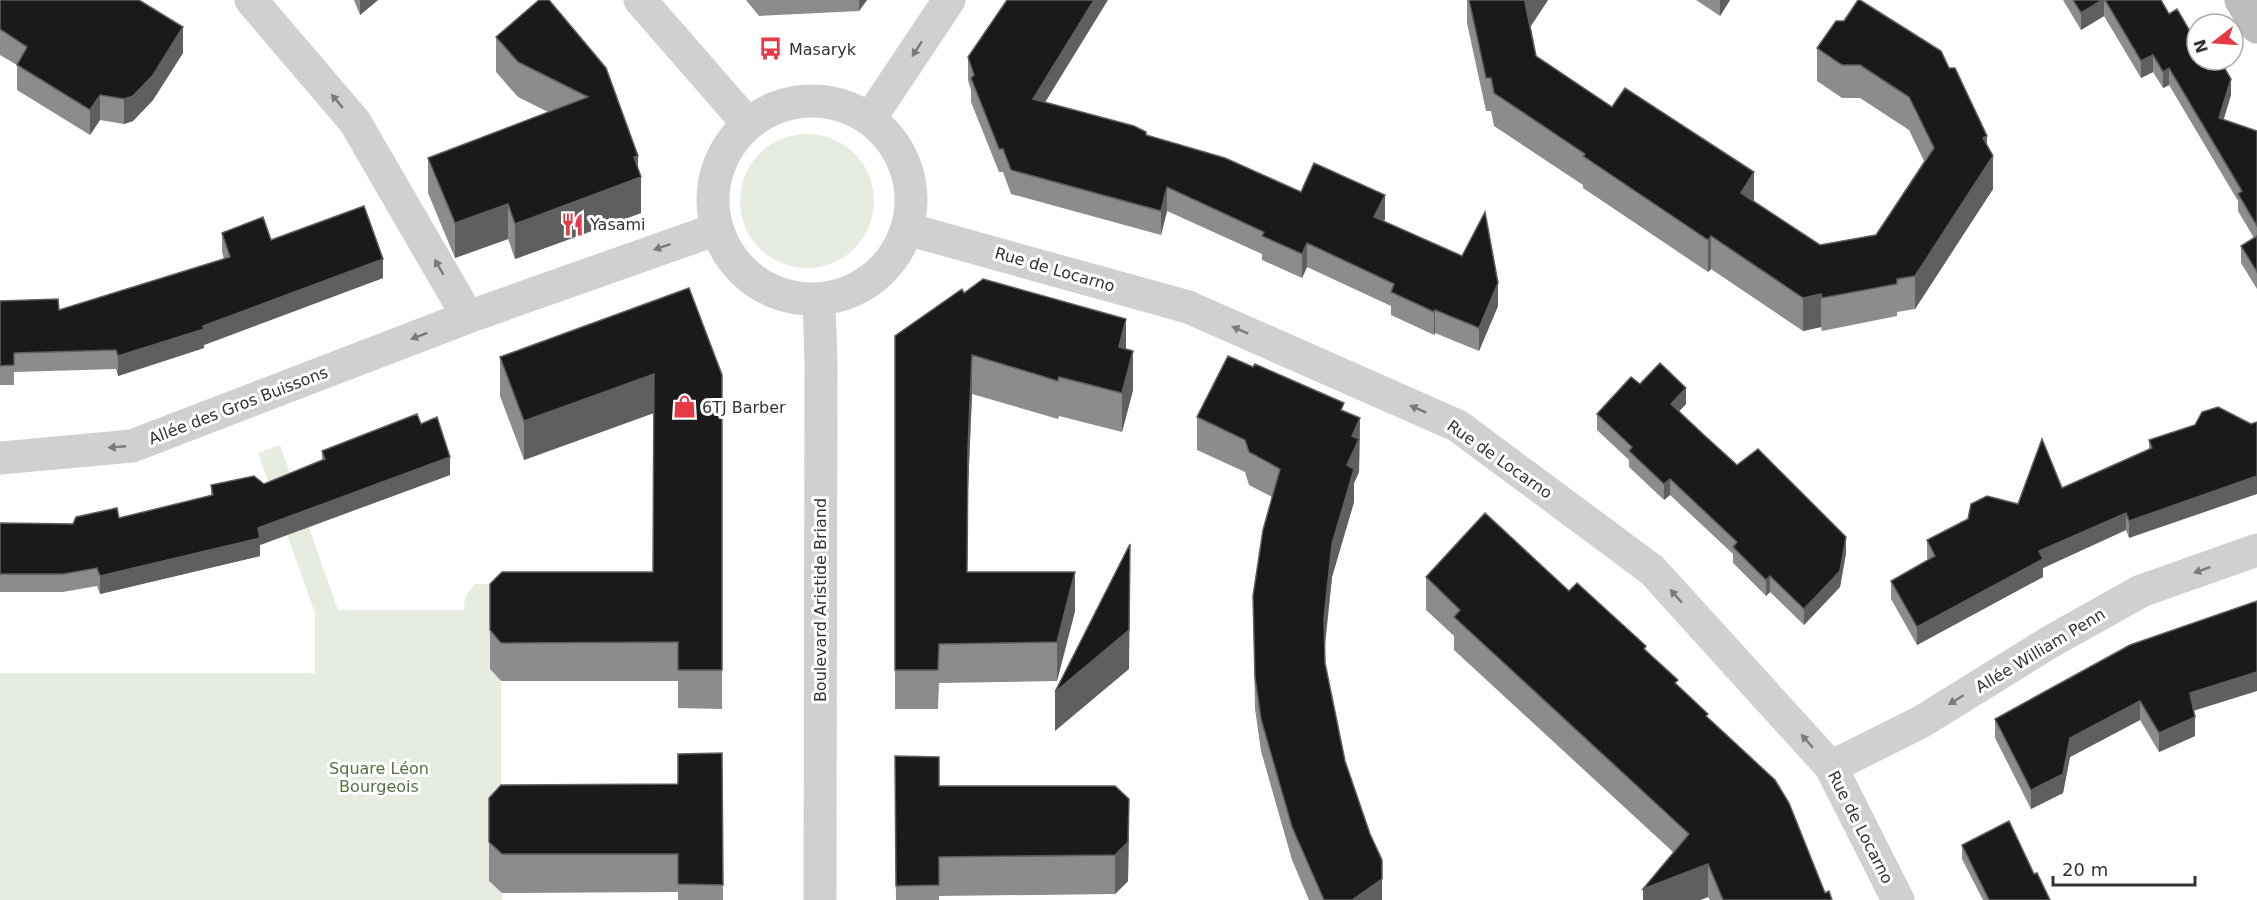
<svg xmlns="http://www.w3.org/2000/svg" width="2257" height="900" font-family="'DejaVu Sans',sans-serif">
<rect width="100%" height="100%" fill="#fff"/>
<path fill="#e6ecdf" d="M740 201a67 67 0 1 1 134 0a67 67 0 1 1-134 0Z
M280 445 338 610H464L465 597 475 584H501L490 669 501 681V824L489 837V881L502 893V900H0V673H315V613L258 453Z"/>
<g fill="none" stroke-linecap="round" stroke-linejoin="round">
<path stroke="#d0d0d0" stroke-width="33" d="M251 0 355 122 468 317
M640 0 748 124
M713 200a99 99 0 1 1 198 0a99 99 0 1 1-198 0Z
M871 117 949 0
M907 229 1188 307 1458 426 1652 570 1831 767 1898 900
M819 300 821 363 820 900
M0 458 132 446 468 317 717 229
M1831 767 1921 722 2050 642 2141 591 2257 550"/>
<path stroke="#bdbdbd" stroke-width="33" d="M2241 0 2257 27"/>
</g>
<path fill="#8c8c8c" d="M0 0 183 53 153 100 133 121 124 124 100 120 90 135 17 90V65L0 55Z
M354 0H378L360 15Z
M539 0 638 168 641 213 515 259 508 239 455 258 428 193V158L548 112 518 97 496 72V37Z
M746 0H867L859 11 759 16Z
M1467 0H1548L1530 27 1536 56 1820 245 1876 235 1924 161 1909 130 1860 98H1842L1817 81V48L1836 21 1987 146 1993 189 1915 309 1897 312V316L1822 331 1821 327 1803 331 1711 269 1708 272 1583 188V185L1494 126 1491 111H1486L1467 23Z
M1696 0H1730L1720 16Z
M2063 0H2161L2169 14 2197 43 2231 95 2223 120 2257 131V289L2241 263V246L2254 238 2238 211V201L2169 85 2163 88 2153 72 2141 78 2104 16 2081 30Z
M968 57 1045 102 1146 136 1301 192 1385 219 1384 221 1498 306 1479 351 1435 333 1434 335 1391 315V306L1307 267 1302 278 1262 260V254L1167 211 1161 235 1011 194 1003 172H999L971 102V90L968 80Z
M222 233 271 240 383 278 204 345V348L118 376 116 369 14 372V385H0V301L59 310 224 259 222 252Z
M964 293 1126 349 1133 390 1122 432 1059 416 1058 419 972 394 968 488 967 572 1075 611 1057 681 939 683 938 709H895V336Z
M500 357 722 375V709L678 708V681H501L490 669V584L653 572V413L524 460 500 396Z
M1640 384 1686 404 1679 411 1705 436 1737 465 1846 553 1840 587 1804 625 1770 592 1766 596 1733 563V554L1670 495 1664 500 1629 467V460L1597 430V414Z
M1344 412 1360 418 1359 472 1354 483V502L1332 577 1325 647V663L1345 761 1382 900H1309L1292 860 1261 751 1255 709 1253 596 1272 497 1249 485 1245 472 1197 450V417Z
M421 424 450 475 260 545V556L100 594 97 586 63 592H0V523L73 524 119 518 211 495V485L264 484 322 460V451Z
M2195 425 2129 538 2126 530 2043 568V577L1917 645 1891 599V581L1928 560 1927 558V540L2018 504 2062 488 2149 450V440Z
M1426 577 1569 591 1646 650 1708 719 1825 893 1832 900H1710L1708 897 1700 900H1643L1673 852 1454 650V636L1426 610Z
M2130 645 2194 711 2195 736 2159 752 2140 720 2070 757 2063 793 2031 809 1995 738V719Z
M722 753 723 900H678V892L502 893 489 881V798L678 784Z
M895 756 939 786 1129 838 1128 881 1115 894 939 896V900H896Z
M1962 845 2034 874 2050 900H1983L1962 859Z"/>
<path fill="#5f5f5f" d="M360 0H378L360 15Z
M859 0H867L859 11Z
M1094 0H1108L1033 122V99Z
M1526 0H1548L1525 35V2Z
M1720 0H1730L1720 16Z
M2102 0H2104V16L2081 30V13Z
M183 27V53L153 100 133 121 124 124V99Z
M2153 55V72L2141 78V61Z
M2169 68V85L2163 88V72Z
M2231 79V95L2219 135V118Z
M100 95V120L90 135V110Z
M1987 136V164L1993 156V189L1915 309V276L1983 138Z
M638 156V179L641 177V213L515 259V224L634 157Z
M1754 172V205L1741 193Z
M1167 187V211L1161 235V211Z
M1385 195V219L1374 240V217Z
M508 204V239L455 258V223Z
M1711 236V269L1708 272V240Z
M1307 243V267L1302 278V254Z
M383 259V278L204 345V348L118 376V356L203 326Z
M1498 283V306L1479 351V328Z
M1821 294V327L1803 331V298Z
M1435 310V333L1434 335V312Z
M1126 319V358L1119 347Z
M1133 351V390L1122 432V393Z
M972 355V394L968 488V449Z
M654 374V413L524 460V421Z
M1686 388V404L1671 420V404Z
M1360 418 1359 472 1354 483V502L1332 577 1324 650V618L1332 544 1352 436Z
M450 457V475L260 545V556L100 594V576L258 528Z
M2257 464V494L2129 538V521Z
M1670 479V495L1664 500V484Z
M2126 513V530L2043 568V577L1917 645V627L2039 551Z
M1846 537V553L1840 587 1804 625V609Z
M1075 572V611L1057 681V642Z
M1770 576V592L1766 596V580Z
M1130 582 1129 669 1055 731V692Z
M2257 672V691L2190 712V693Z
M2140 701V720L2070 757 2063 793 2031 809V790L2070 738Z
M2195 717V736L2159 752V733Z
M1129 799 1128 881 1115 894V855Z
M1382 860V900H1352Z
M1708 864V897L1700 900H1643V889Z"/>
<path fill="#1a1a1a" stroke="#5f5f5f" stroke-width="1.5" d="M0 0H139L183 27 153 75 133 96 124 99 100 95 90 110 17 65 27 47 0 29Z
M539 0H549L606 68 638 156 634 157 641 177 515 224 508 204 455 223 428 158 588 97 518 62 496 37Z
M1007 0H1094L1033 99 1134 126 1146 132V135L1225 158 1301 192 1314 163 1385 195 1374 217 1462 256 1485 212 1498 283 1479 328 1435 310 1434 312 1391 292 1394 284 1307 243 1302 254 1262 236 1264 232 1167 187 1161 211 1011 170 1003 149H999L971 78 974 75 968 57Z
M1469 0H1526L1525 2 1536 56 1612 107 1625 88 1754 172 1741 193 1820 245 1876 235 1934 148 1909 97 1860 65H1842L1817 48 1836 21H1844L1858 0H1860L1941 51 1949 68H1955L1987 136 1983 138 1993 156 1915 276 1897 279V284L1822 298 1821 294 1803 298 1711 236 1708 240 1583 156 1585 154 1494 93 1491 78H1486Z
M2073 0H2102L2081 13Z
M2105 0H2161L2169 14 2177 9 2197 43V60H2220L2231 79 2219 118 2257 131V226L2238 194 2242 191 2169 68 2163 72 2153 55 2141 61Z
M364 206 383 259 203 326 204 329 118 356 116 350 14 353V365L0 366V301L58 299 59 310 230 257 222 233 263 217 271 240Z
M2257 236V272L2241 246Z
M983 279 1126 319 1119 347 1133 351 1122 393 1059 377 1058 381 972 355 968 449 967 572H1075L1057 642 939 644 938 670H895V336L962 289 964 293Z
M689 288 722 375V670H678V642L501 643 490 630V584L502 572H653L654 374 524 421 500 357Z
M1228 356 1253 367 1255 364 1344 403 1341 410 1360 418 1352 436 1359 439 1347 465 1354 469 1332 544 1324 618 1325 663 1345 761 1370 834 1382 860V879L1352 900H1324L1292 827 1261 719 1255 677 1253 596 1263 530 1280 469 1249 452 1245 440 1197 417Z
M1660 363 1686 388 1671 404 1705 436 1737 465 1758 449 1846 537 1840 571 1804 609 1770 576 1766 580 1733 547 1737 542 1670 479 1664 484 1629 451 1632 447 1597 414 1631 377 1640 384Z
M2218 407 2251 424 2257 422V476L2129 521 2126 513 2039 551 2043 559 1917 627 1891 581 1935 556 1927 540 1968 519 1971 504 1987 496 2018 504 2042 439 2062 488 2152 448 2149 440 2195 425 2202 412Z
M417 414 421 424 437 417 450 457 258 528 260 538 100 576 97 568 63 574H0V523L73 524 76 517 117 508 119 518 213 495 211 485 254 476 264 484 325 459 322 451Z
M1485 513 1569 591 1577 583 1646 646 1644 649 1678 680 1675 683 1708 714 1706 716 1775 780 1789 803 1825 893 1829 891 1832 900H1723L1708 864 1643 889 1689 834 1454 617 1460 610 1426 577Z
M1130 544 1129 630 1055 692Z
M2257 601V672L2190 693 2195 717 2159 733 2140 701 2070 738 2063 774 2031 790 1995 719 2130 645Z
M722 753 723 885 678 884V854H502L489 842V798L501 785 678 784V754Z
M895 756 939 757V786H1115L1129 799 1128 842 1115 855 939 857V885L896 886Z
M2009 821 2034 874 2037 873 2050 900H1989L1962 845Z"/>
<defs><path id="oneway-solid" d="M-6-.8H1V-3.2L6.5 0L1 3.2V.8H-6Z" transform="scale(1.5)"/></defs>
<g fill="#7a7a7a">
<use href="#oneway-solid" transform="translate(917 49) rotate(123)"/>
<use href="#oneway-solid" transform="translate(337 101) rotate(-130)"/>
<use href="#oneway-solid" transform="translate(662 247) rotate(161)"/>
<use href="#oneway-solid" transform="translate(439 267) rotate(-120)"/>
<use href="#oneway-solid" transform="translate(1240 330) rotate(-156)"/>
<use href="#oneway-solid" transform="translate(419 336) rotate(159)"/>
<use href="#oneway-solid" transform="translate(1418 409) rotate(-156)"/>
<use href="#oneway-solid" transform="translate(117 447) rotate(175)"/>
<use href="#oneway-solid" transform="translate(2202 570) rotate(160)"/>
<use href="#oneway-solid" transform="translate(1676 596) rotate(-132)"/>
<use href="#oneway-solid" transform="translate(1956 700) rotate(148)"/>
<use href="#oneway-solid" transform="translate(1807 741) rotate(-132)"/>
</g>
<defs>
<symbol id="bus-bare" viewBox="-9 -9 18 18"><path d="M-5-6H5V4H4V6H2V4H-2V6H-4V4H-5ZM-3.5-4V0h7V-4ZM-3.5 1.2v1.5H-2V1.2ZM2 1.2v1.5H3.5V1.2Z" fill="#e63946" stroke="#fff" stroke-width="2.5" paint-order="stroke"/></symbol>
<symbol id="restaurant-bare" viewBox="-9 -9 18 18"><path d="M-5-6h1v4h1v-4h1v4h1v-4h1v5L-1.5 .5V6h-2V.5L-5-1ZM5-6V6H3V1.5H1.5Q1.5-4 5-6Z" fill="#e63946" stroke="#fff" stroke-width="2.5" paint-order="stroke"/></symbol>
<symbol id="shop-bare" viewBox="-9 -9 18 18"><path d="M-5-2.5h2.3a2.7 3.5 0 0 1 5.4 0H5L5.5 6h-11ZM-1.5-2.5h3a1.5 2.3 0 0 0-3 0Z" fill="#e63946" stroke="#fff" stroke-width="2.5" paint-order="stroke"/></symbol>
</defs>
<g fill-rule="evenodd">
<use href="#bus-bare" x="754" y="32" width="33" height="33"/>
<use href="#restaurant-bare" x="556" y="208" width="33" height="33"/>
<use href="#shop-bare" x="668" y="390" width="33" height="33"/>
</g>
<g text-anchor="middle" stroke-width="6" stroke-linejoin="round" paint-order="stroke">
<g font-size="16" fill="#333" stroke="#fff" text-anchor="start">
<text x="789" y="55">Masaryk</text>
<text x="590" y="230">Yasami</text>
<text x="702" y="413">6TJ Barber</text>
</g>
<g font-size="16" fill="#333" stroke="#fff">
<text transform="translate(1055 269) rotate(16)" y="6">Rue de Locarno</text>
<text transform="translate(238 405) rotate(-21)" y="6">Allée des Gros Buissons</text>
<text transform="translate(1500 459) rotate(35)" y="6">Rue de Locarno</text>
<text transform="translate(820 600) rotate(-90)" y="6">Boulevard Aristide Briand</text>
<text transform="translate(2040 650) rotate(-31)" y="6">Allée William Penn</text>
<text transform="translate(1861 827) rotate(63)" y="6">Rue de Locarno</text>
</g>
<g font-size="16" fill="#56703f" stroke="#fff">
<text x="379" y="774">Square Léon<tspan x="379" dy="18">Bourgeois</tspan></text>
</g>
</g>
<g transform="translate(2215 42) rotate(253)"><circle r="28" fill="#ffffff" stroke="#adadad" stroke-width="1.5"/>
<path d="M0-4.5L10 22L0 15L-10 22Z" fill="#e63946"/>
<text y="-9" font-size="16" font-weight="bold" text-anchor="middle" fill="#333333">N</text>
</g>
<path d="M2053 876v9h142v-9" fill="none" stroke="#333333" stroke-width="3"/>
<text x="2062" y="876" font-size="18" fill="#333333" stroke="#ffffff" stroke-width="4.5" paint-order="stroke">20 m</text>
</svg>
